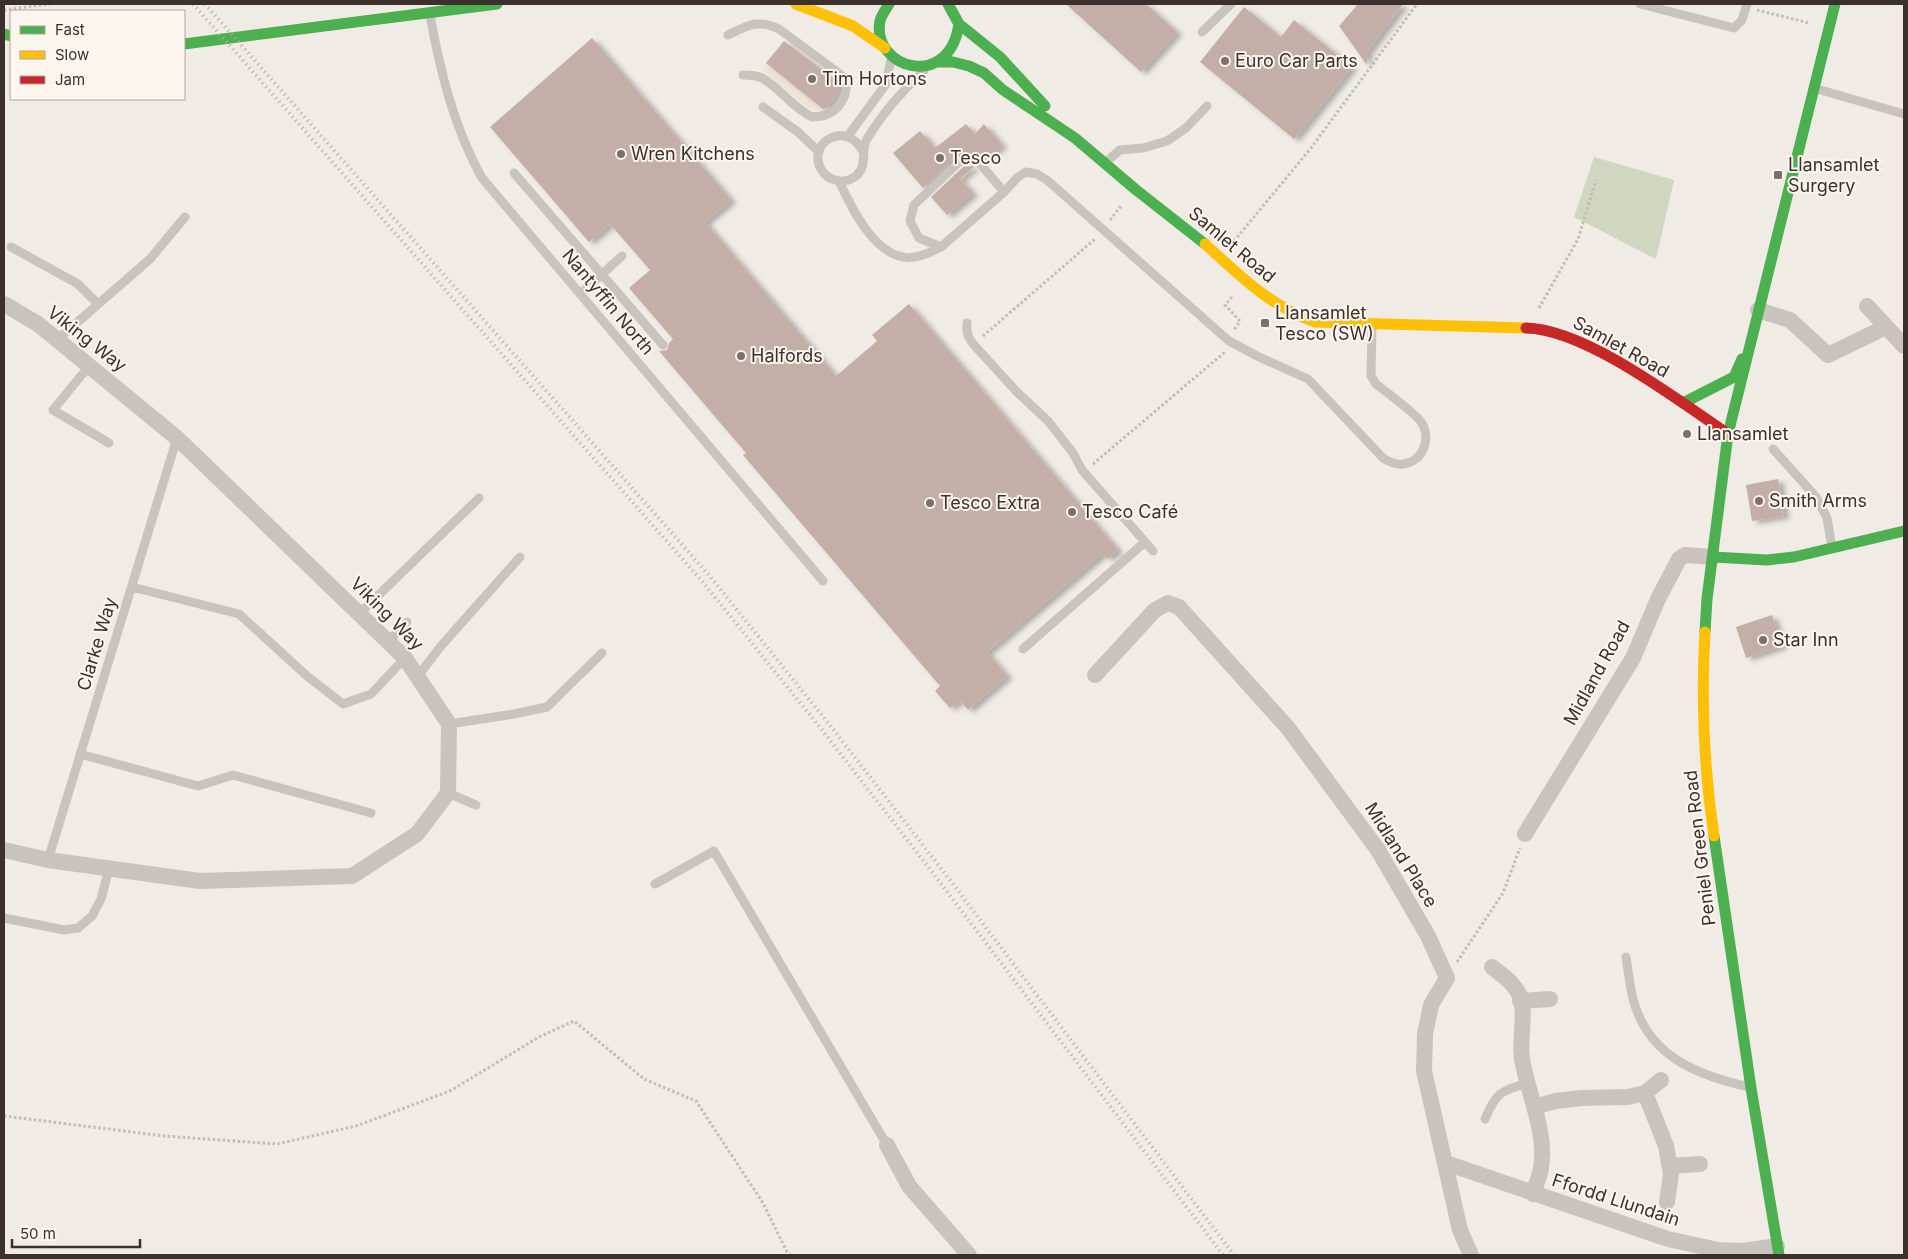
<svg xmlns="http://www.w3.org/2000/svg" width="1908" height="1259" font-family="Inter,sans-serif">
<defs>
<filter id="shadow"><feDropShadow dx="5.5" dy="3" stdDeviation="2.5" flood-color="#0004"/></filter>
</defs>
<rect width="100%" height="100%" fill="#f0ebe5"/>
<path fill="#d1d6bf" d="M1594 157 1674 180 1656 259 1574 217Z"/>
<path fill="#eee3d5" d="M766 63 825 110 818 111 812 110 804 105 762 70Z"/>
<path fill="#c3afa7" filter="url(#shadow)" d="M1066 4H1146L1177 32 1141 72Z
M1358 4H1403L1367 52V65L1339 26Z
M1244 7 1281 37 1294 20 1352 67 1294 139 1200 62Z
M592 38 731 200 705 222 836 376 877 341 872 335 909 304 1118 550 1107 559 1103 553 987 652 1007 676 968 710 960 700 950 708 935 691 940 686 743 455 746 453 659 351 667 350 669 343 673 339 629 288 650 270 610 224 589 242 490 127Z
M784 41 838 82 839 92 827 108 823 109 766 63Z
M966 124 975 134 984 124 1002 145 984 159 976 153 956 156 923 188 893 153 920 131 935 148Z
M973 166 974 167 960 179 973 193 947 215 931 197 963 167Z
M1778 479 1784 516 1752 521 1746 485Z
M1772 615 1782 646 1746 658 1736 627Z"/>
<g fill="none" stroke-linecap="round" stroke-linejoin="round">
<path stroke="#c2bbb6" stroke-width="3" stroke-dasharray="2.5 2.5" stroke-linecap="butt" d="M4 10 50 4
M1757 10 1809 23
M1110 220 1121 206
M1234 241 1311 148 1417 4
M1232 297 1225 305 1240 321 1234 330
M1539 308 1578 239 1596 180
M983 336 1095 239
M1093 464 1225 352
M1457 962 1503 893 1520 848
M4 1116 164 1136 277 1144 356 1126 450 1091 539 1037 574 1021 644 1079 696 1101 763 1203 787 1252 790 1255"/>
<path stroke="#c9c3be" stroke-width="9" d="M1640 4 1734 28 1742 20 1747 4
M430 15C440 71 454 128 482 178L823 581
M1202 32 1231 4
M728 35C748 25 757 19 779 29L840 74C853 86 843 107 828 114 823 116 818 117 812 117 793 108 781 89 762 78 757 76 749 75 743 75
M1817 89 1904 114
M763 107 798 132 819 152
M848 136 886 84 891 59
M863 152C848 119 806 142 821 169 828 182 846 185 857 175 868 164 860 151 867 139 882 114 902 91 924 71
M1106 162 1120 150 1143 148 1167 141 1186 128 1207 106
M514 173 663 345
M839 181C851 207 872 251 903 257 915 260 931 252 941 247L1004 192 1018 177 1026 172 1037 174 1047 180 1229 341 1257 356 1308 379 1384 459C1390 462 1397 465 1403 464 1423 462 1432 438 1421 422 1415 413 1386 392 1376 384L1371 376 1372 325
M11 247 78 284 97 303
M941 247 919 238 910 221 914 205 960 161 976 159 1004 192
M580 294 622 256
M967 323C966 333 968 337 974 345L1017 392 1048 421 1073 453 1082 470 1153 551
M57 340 150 259 185 217
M89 366 53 410 109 443
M1773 449 1816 497 1827 518 1832 547
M132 587 239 614 307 676 343 704 371 694 405 658
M359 614 479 498
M389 641 407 622
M1023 649 1145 542
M418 676 441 646 520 557
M449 724 514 714 547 707 602 653
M80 754 198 786 233 775 371 813
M448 793 476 805
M48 860 177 438
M655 884 714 851 887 1145
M4 918 64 930 78 928 92 916 101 899 109 869
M1626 957C1628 971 1630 986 1633 999 1648 1056 1696 1075 1749 1087
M1485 1119C1496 1092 1501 1091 1528 1083"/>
<path stroke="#c9c3be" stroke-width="16" d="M4 304 38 324 177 438 405 658 449 724 448 793 417 834 352 876 200 881 48 860 4 850
M1867 306 1904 346
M1758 310 1790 320 1828 355 1886 327
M1095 675 1155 610 1168 603 1179 607 1288 728 1378 850 1428 936 1447 978 1431 1005 1425 1034 1424 1071 1460 1230 1471 1255
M1525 834 1633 658 1658 599 1679 559 1685 555 1713 557
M1492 967C1502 975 1513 982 1519 994 1527 1011 1519 1040 1522 1059 1528 1095 1547 1131 1541 1168 1540 1177 1535 1185 1533 1194
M1520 1001 1550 999
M1645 1093 1666 1146 1671 1174 1667 1202
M1534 1107 1556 1101 1581 1098 1628 1097 1645 1093 1661 1080
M887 1145 909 1186 969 1255
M1446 1163 1668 1239 1718 1250 1743 1251 1777 1246
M1670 1166 1700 1164"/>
<path stroke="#4caf50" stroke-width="11" d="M889 4C886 9 881 16 880 21 871 68 949 92 959 24L948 4
M959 24 1000 57 1045 106
M4 34 11 36
M184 44 497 4
M939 62H953L969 66 984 73 1003 90 1075 138 1135 189 1205 244
M1683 403 1734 377 1742 359
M1713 557 1767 560 1794 557 1904 531
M1705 632 1707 599 1728 434 1835 4
M1714 836 1751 1088 1779 1255"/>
<path stroke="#ffc107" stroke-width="11" d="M796 4 853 26 885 48
M1205 244C1239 275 1271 307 1315 322L1526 328
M1705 632C1701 700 1704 769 1714 836"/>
<path stroke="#c62828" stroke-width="11" d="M1526 328C1585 329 1678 400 1728 434"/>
<path stroke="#b1aca8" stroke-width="4" stroke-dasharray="1 4" stroke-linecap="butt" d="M193 4 701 580 822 730 939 881 1223 1255
M205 4 708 574 829 724 946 875 1234 1255"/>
</g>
<g fill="#7a716c" stroke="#fbf5ee" stroke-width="2">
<circle cx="1225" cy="61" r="5"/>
<circle cx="812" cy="79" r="5"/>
<circle cx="621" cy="154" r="5"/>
<circle cx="940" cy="158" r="5"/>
<rect x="1773" y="170" width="10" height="10" rx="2.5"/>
<rect x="1260" y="318" width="10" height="10" rx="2.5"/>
<circle cx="741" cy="356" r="5"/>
<circle cx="1687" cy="434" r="5"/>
<circle cx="1759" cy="501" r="5"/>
<circle cx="930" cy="503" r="5"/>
<circle cx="1072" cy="512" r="5"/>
<circle cx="1763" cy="640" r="5"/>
</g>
<g text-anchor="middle" stroke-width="4" stroke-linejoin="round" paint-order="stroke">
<g font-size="18" fill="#3b302b" stroke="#fbf5ee" text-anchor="start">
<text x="1235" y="67">Euro Car Parts</text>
<text x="822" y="85">Tim Hortons</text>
<text x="631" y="160">Wren Kitchens</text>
<text x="950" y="164">Tesco</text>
<text x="1788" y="171">Llansamlet<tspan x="1788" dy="21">Surgery</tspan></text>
<text x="1275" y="319">Llansamlet<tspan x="1275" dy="21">Tesco (SW)</tspan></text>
<text x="751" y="362">Halfords</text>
<text x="1697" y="440">Llansamlet</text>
<text x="1769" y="507">Smith Arms</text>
<text x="940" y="509">Tesco Extra</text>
<text x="1082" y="518">Tesco Café</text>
<text x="1773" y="646">Star Inn</text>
</g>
<g font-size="18" fill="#3b302b" stroke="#fbf5ee">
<text transform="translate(1232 245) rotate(40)" y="6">Samlet Road</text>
<text transform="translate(608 302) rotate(50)" y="6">Nantyffin North</text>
<text transform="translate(87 339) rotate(38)" y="6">Viking Way</text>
<text transform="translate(1621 347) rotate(29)" y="6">Samlet Road</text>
<text transform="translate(387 614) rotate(45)" y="6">Viking Way</text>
<text transform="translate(97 644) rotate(-73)" y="6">Clarke Way</text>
<text transform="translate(1597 673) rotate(-61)" y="6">Midland Road</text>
<text transform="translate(1700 848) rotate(-97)" y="6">Peniel Green Road</text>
<text transform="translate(1401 855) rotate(58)" y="6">Midland Place</text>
<text transform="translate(1616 1200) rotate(18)" y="6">Ffordd Llundain</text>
</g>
</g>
<rect width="1908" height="1259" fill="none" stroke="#3b302b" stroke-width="10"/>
<rect x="10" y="10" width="175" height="90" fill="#fbf5ee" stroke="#aea6a0"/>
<rect x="20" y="26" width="25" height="8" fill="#4caf50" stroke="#aea6a0"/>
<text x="55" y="35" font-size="15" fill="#3b302b">Fast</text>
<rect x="20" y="51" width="25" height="8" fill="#ffc107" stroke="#aea6a0"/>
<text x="55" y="60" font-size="15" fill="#3b302b">Slow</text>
<rect x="20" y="76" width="25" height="8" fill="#c62828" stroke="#aea6a0"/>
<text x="55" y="85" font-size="15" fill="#3b302b">Jam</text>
<path d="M12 1239v8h128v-8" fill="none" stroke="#3b302b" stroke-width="2.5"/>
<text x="20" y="1239" font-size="15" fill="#3b302b" stroke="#fbf5ee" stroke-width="4" paint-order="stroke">50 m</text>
</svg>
